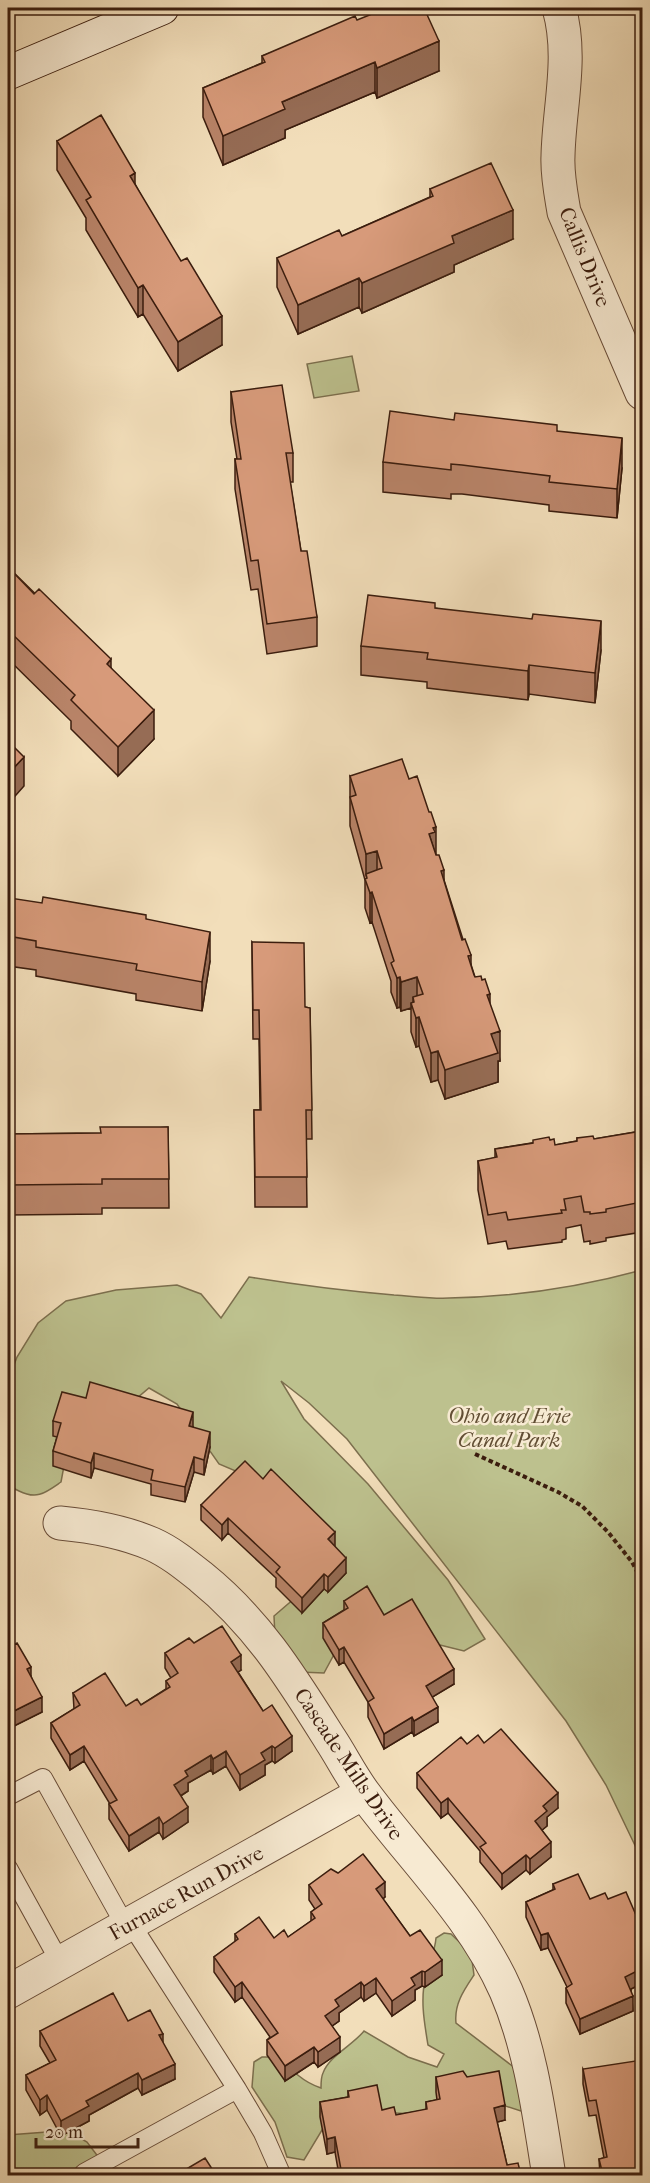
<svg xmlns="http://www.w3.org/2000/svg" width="650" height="2183" font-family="'IM FELL French Canon',serif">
<rect width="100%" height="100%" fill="#f2deba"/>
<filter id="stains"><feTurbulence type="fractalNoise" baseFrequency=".00333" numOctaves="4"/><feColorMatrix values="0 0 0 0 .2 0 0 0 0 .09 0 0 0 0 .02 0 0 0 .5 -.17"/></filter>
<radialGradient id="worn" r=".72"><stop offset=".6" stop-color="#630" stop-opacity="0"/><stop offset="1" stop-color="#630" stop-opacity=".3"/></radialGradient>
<path fill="#bdc18e" stroke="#7c6f4e" stroke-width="1.5" d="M352 356 359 391 314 398 307 364Z
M642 1270V1860L606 1785 566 1721 347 1439 309 1403 281 1381 304 1419 368 1484 448 1580 485 1639 464 1651 416 1639 394 1618 373 1611 337 1649 324 1673 299 1672 275 1636 274 1616 325 1572 264 1483 219 1464 177 1404 149 1388 111 1420 72 1423 61 1482C45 1493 37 1500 19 1491 14 1489 11 1487 8 1482V1381L17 1357 38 1323 66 1301 116 1290 177 1285 201 1294 221 1318 249 1277C298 1285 345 1291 394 1295 412 1296 431 1299 449 1298 513 1297 580 1287 642 1270Z
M444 1933 451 1934 471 1953 474 1975C464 1990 454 2004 456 2023L511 2065 525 2077 524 2112 475 2096 420 2114 367 2112 338 2116 322 2130 304 2160 287 2157 275 2122 252 2087 254 2062 262 2057H281C292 2071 303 2082 321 2088 321 2083 321 2077 323 2073 329 2056 353 2045 364 2031L408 2057 437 2067 444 2054 428 2045C424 2021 420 1999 426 1974 429 1961 435 1952 436 1938Z
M47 2132H70L87 2142 112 2175H11L8 2165V2135Z"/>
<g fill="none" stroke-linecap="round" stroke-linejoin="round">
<defs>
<path id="lane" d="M8 1796 43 1778 126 1927
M8 1868 61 1964
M131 1924 237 2089 263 2133 282 2176
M84 2173 237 2089"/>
<path id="street" d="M559 8C573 57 559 107 558 156 557 175 561 194 564 212L642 393
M60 1523C92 1526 122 1531 152 1544 170 1552 186 1565 201 1577 258 1623 291 1677 330 1739 342 1757 352 1778 366 1796 413 1859 474 1918 506 1991 531 2049 539 2114 549 2176
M8 1992 363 1793"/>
<path id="secondary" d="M8 73 162 8"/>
</defs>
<use href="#lane" stroke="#694d39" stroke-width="20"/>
<use href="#street" stroke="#694d39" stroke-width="35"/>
<use href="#secondary" stroke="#3b1d0e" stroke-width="35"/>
<path stroke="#3b1d0e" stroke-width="4" stroke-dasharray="4.5 3" stroke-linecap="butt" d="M475 1454 558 1492 582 1506 608 1532 632 1562 642 1581"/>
<use href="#lane" stroke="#f7ead2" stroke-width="18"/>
<use href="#street" stroke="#f7ead2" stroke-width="33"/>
<use href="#secondary" stroke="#f7ead2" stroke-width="33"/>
</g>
<path fill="#b98469" stroke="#3b1d0e" stroke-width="1.5" d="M357 20 439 71 377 98 375 92 285 130V138L223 165 203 117V88L262 63V56Z
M57 141 135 184 222 345 178 371 143 314 138 317 86 230V218L57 170Z
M430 189 513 239 454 265V272L362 313 359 307 298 334 277 287V258L342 236 430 197Z
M231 392 293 453V482H290L301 551 317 617V646L267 654 258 589 251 590 235 489V459H237L231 422Z
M454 420 557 431 622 468 617 518 549 511V505L462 494H451V499L383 492V462Z
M8 567 111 668 154 739 118 776 71 729V721L8 659Z
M435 608 601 650 595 703 529 694 528 700 427 688V682L361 675V646Z
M350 776 436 855 475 977 490 1005 500 1061H498V1082L445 1099 438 1080 431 1082 419 1046 416 1047 411 1032V1008L401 1011 400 1007 397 1008 391 992V981L372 922 370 923 365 908V880L350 826Z
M8 913 146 919 210 961 202 1011 136 1000V994L36 976V970L8 966Z
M252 942 305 1007 310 1008 312 1139H306L307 1207H255L254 1110H260L259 1039H253Z
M168 1127 169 1208H102V1214L8 1215V1134L100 1133Z
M642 1131V1232L606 1238V1241L590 1244V1241L584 1242 581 1225 566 1228V1239L562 1240V1242L508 1249 506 1241 488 1244 478 1190V1161L495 1158V1149L550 1140 555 1145 577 1141V1138L594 1139Z
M53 1421 193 1427 210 1447 204 1475 194 1472 185 1502 151 1495V1484L94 1468 91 1478 53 1466V1451L57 1437 53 1436Z
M201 1505 335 1547 346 1573 328 1592 324 1589 302 1613 276 1587V1578L228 1533 222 1540 201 1520Z
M344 1601 384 1615 454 1684 432 1697 438 1722 414 1736 412 1732 384 1749 368 1717V1702L344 1662 339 1665 323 1638V1623L344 1610Z
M194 1643 241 1670 238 1672 263 1711 292 1751 275 1763 272 1761 265 1765V1775L240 1790 226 1766 213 1774 211 1770 188 1783V1791L181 1796 188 1822 163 1839 159 1832 129 1851 109 1819V1804H110L84 1761 70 1770 51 1738V1723L74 1709 73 1693 126 1706 141 1705 166 1689V1681L171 1678 165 1668V1653Z
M8 1648 31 1676 42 1712 10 1728 8 1724Z
M484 1743 558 1808 547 1817V1826L542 1830 551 1857 530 1874 526 1870 502 1889 480 1862V1851L448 1813 441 1818 417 1788V1773L467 1744Z
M338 1873 385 1897 383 1899 410 1936 442 1975 425 1987 422 1986 415 1990V2000L392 2016 376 1993 364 2001 361 1997 339 2013V2021L332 2026 340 2052 318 2067 314 2062 285 2081 267 2055V2040L270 2037 242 1997 235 2002 214 1972V1957L235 1942V1934L274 1938 288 1937 311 1921V1912L315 1909 309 1900V1885Z
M553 1884 590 1899 639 1978V1985L631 1989 633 2011 580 2034 566 2003V1988L567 1987 548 1948 541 1950 526 1917V1902L553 1890Z
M128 2021 163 2043 175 2079 142 2095 138 2088 89 2115V2121L61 2136 47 2110 40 2115 26 2090V2075L50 2063 40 2046V2031Z
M583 2069 642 2175H600L599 2159 604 2158 596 2115 589 2116 583 2084Z
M436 2077H467L505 2120 497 2122 507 2165 521 2175H339L335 2152 327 2154 320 2117V2102L348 2097V2091L382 2110 396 2115 426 2110V2102L437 2100 436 2092Z"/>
<path fill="#966c55" stroke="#3b1d0e" stroke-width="1.5" d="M439 41V71L377 98V68Z
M375 62V92L285 130V138L223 165V136L282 102Z
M135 173V202L130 176Z
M513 210V239L454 265V272L362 313V283L452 236Z
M359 278V307L298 334V305Z
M143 285V314L138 317V288Z
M222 316V345L178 371V342Z
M622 438V468L617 518V489Z
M601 621V650L595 703V673Z
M111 659V689L107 664Z
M529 665V694L528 700V671Z
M154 710V739L118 776V747Z
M24 757V786L8 804V774Z
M436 827V856L429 834 433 828Z
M377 851V880L367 878 366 875V854Z
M444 870V900L441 871Z
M372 892V922L370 923V893Z
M210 932V961L202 1011V982Z
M471 955V984L468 956Z
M400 977V1007L397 1008V978Z
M417 977V1006L413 997V1008L411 1003V1008L401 1011V982Z
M490 994V1024L487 995Z
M419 1017V1046L416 1047V1018Z
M500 1031V1061H498V1082L445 1099V1070L491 1034Z
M438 1051V1080L431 1082V1053Z
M193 1412V1427L189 1426Z
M210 1432V1447L204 1475V1460Z
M94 1453V1468L91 1478V1463Z
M194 1457V1472L185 1502V1487Z
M228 1518V1533L222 1540V1525Z
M335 1532V1547L328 1539Z
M346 1558V1573L328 1592V1577Z
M324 1574V1589L302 1613V1598Z
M344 1647V1662L339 1665V1650Z
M241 1655V1670L231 1677V1662Z
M31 1667V1682L27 1669Z
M454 1669V1684L426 1701V1686Z
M42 1697V1712L10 1728V1713Z
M438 1707V1722L414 1736V1721Z
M412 1717V1732L384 1749V1734Z
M292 1736V1751L275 1763V1748Z
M84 1746V1761L70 1770V1755Z
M272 1746V1761L265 1765V1775L240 1790V1775L261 1753Z
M226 1751V1766L213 1774V1759Z
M211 1755V1770L188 1783V1791L174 1800V1785L185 1771Z
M558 1793V1808L547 1817V1826L535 1836V1821L543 1806Z
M448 1798V1813L441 1818V1803Z
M188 1807V1822L163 1839V1824Z
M159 1817V1832L129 1851V1836Z
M551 1842V1857L530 1874V1859Z
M526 1855V1870L502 1889V1874Z
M385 1882V1897L376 1904V1889Z
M548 1933V1948L541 1950V1935Z
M442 1960V1975L425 1987V1972Z
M642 1961V1976L639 1978V1985L625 1992V1977L637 1964Z
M422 1971V1986L415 1990V2000L392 2016V2001L411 1978Z
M376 1978V1993L364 2001V1986Z
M242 1982V1997L235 2002V1987Z
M361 1982V1997L339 2013V2021L325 2031V2016L335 2000Z
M633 1996V2011L580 2034V2019Z
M163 2034V2049L159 2035Z
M340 2037V2052L318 2067V2052Z
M314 2047V2062L285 2081V2066Z
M175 2064V2079L142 2095V2080Z
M138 2073V2088L89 2115V2121L61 2136V2121L86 2101Z
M47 2095V2110L40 2115V2100Z
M505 2105V2120L494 2123V2108Z
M335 2137V2152L327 2154V2139Z"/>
<path fill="#d79a7a" stroke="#3b1d0e" stroke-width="1.5" d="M387 8H424L439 41 377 68 375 62 282 102 285 109 223 136 203 88 265 62 262 56 355 16 357 20Z
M101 115 135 173 130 176 181 261 187 258 222 316 178 342 143 285 138 288 86 200 91 197 57 141Z
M491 163 513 210 452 236 454 243 362 283 359 278 298 305 277 258 339 230 342 236 424 200 433 196 430 189Z
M282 385 293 453H286L301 551H307L317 617 267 624 258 560 251 561 235 459H241L231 392Z
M390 411 454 420 455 413 557 425V431L622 438 617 489 549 482 550 476 462 465 451 464V470L383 462Z
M8 567 34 594 39 589 111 659 107 664 154 710 118 747 71 700 75 695 8 630Z
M368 595 435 603V608L532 619 533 614 601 621 595 673 529 665 528 671 427 659 428 653 361 646Z
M8 741 24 757 8 774Z
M402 759 409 779 417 776 429 812H431L436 827 433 828 435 832 429 834 436 855H439L444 870 441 871 462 940 465 939 471 955 468 956 474 975 475 977 481 976 482 980 485 979 490 994 487 995 500 1031 491 1034 498 1053 445 1070 438 1051 431 1053 419 1017 416 1018 411 1003 414 1002 413 997 423 994 417 977 401 982 400 977 397 978 391 963 394 961 372 892 370 893 365 879 367 878 366 874 382 868 377 851 366 854 350 797 356 795 350 776Z
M43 897 146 915V919L210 932 202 982 136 970 137 964 36 947V941L8 936V913L10 898 42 903Z
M252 942 304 943 305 1007 310 1008 312 1110H306L307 1177H255L254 1110H261L259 1010H253Z
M100 1127H168L169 1179H102V1184L8 1185V1134L101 1133Z
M642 1131V1202L606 1209V1212L590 1214V1212H584L581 1196 564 1199 566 1210H561L562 1213 508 1220 506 1212 488 1215 478 1161 497 1157 495 1149 533 1143V1140L549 1137 550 1140 554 1139 555 1145 577 1141V1138L593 1136 594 1139Z
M90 1382 193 1412 189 1426 210 1432 204 1460 194 1457 185 1487 151 1480 153 1470 94 1453 91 1463 53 1451 61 1423 53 1421 62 1392 86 1398Z
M245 1461 263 1479 271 1469 335 1532 328 1539 346 1558 328 1577 324 1574 302 1598 276 1572 280 1567 228 1518 222 1525 201 1505Z
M367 1586 384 1615 412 1599 454 1669 426 1686 438 1707 414 1721 412 1717 384 1734 368 1702 374 1698 344 1647 339 1650 323 1623 348 1608 344 1601Z
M222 1626 241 1655 231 1662 263 1711 272 1705 292 1736 275 1748 272 1746 261 1753 265 1760 240 1775 226 1751 213 1759 211 1755 185 1771 188 1776 174 1785 188 1807 163 1824 159 1817 129 1836 109 1804 117 1800 84 1746 70 1755 51 1723 80 1705 73 1693 105 1673 126 1706 137 1699 141 1705 170 1687 166 1681 178 1673 165 1653 189 1638 194 1643Z
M17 1643 31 1667 27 1669 42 1697 10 1713 8 1709V1648Z
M501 1729 558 1793 543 1806 547 1811 535 1821 551 1842 530 1859 526 1855 502 1874 480 1847 486 1843 448 1798 441 1803 417 1773 461 1737 467 1744 478 1735 484 1743Z
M363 1854 385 1882 376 1889 410 1936 420 1930 442 1960 425 1972 422 1971 411 1978 415 1985 392 2001 376 1978 364 1986 361 1982 335 2000 339 2006 325 2016 340 2037 318 2052 314 2047 285 2066 267 2040 278 2033 242 1982 235 1987 214 1957 238 1939 235 1934 259 1917 274 1938 284 1930 288 1937 315 1918 311 1912 322 1904 309 1885 331 1869 338 1873Z
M578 1874 590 1899 605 1893 608 1899 626 1892 642 1929V1961L637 1964 639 1970 625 1977 633 1996 580 2019 566 1988 572 1984 548 1933 541 1935 526 1902 555 1889 553 1884Z
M113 1993 128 2021 150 2010 163 2034 159 2035 175 2064 142 2080 138 2073 86 2101 89 2106 61 2121 47 2095 40 2100 26 2075 56 2060 40 2031Z
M642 2060V2175H603L599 2159 607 2157 596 2100 589 2101 583 2069Z
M463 2071 467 2077 499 2071 505 2105 494 2108 507 2165 518 2163 521 2175H342L335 2137 327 2139 320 2102 349 2097 348 2091 377 2085 382 2110 394 2107 396 2115 427 2109 426 2102 440 2099 436 2077Z
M205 2158 216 2175H179L178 2174Z"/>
<g text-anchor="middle" stroke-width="5" stroke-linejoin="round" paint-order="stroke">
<g font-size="21" fill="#3b1d0e" stroke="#f7ead2">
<text transform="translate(585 257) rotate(68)" y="7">Callis Drive</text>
<text transform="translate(349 1764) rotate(56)" y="7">Cascade Mills Drive</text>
<text transform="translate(186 1893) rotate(-29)" y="7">Furnace Run Drive</text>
</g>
<g font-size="21" font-style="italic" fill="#624e34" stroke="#f7ead2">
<text x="509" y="1423">Ohio and Erie<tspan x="509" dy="24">Canal Park</tspan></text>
</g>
</g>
<rect width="650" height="2183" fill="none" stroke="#f2deba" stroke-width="30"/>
<rect x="9" y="9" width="632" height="2165" fill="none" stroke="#3b1d0e" stroke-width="3"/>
<rect x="15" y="15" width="620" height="2153" fill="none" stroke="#3b1d0e" stroke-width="1.5"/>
<path d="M36 2138v9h102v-9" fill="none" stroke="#3b1d0e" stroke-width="3"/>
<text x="45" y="2138" font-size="18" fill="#3b1d0e" stroke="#f7ead2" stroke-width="4.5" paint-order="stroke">20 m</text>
<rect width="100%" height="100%" filter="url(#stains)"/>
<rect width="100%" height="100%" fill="url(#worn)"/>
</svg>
